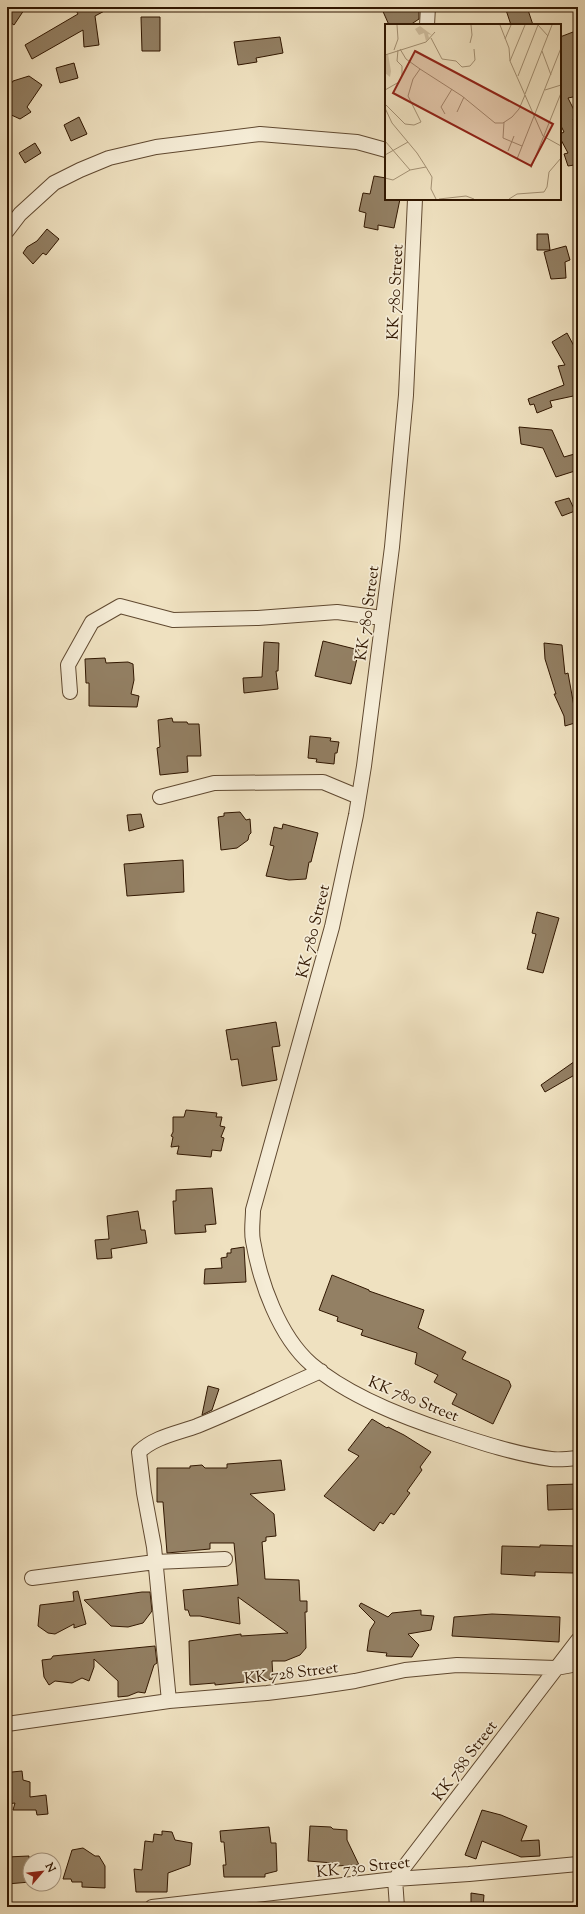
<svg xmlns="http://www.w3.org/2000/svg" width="585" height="1914" font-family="'Sorts Mill Goudy',serif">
<rect width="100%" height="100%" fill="#efe1c0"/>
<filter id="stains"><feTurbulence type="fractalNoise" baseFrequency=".005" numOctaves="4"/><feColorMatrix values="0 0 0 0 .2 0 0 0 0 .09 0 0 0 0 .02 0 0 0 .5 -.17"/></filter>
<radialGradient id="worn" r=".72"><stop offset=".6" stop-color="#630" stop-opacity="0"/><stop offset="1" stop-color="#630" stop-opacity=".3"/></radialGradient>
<path fill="#938064" stroke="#301600" d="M7 7H26L14 25 7 20Z
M74 7H112L95 16 99 45 84 47 83 30 32 59 25 45 78 14Z
M381 7H419V19L410 25H389Z
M505 7H527L533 25H511Z
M141 17H160V51H142Z
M573 32 578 46V96L568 98 577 116 573 119 578 128V172L574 165 568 166 564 154 568 153 560 138V134L564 132 560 124V37Z
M280 37 283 53 256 58 257 62 238 65 234 42Z
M74 63 78 78 60 83 56 68Z
M29 76 42 85 27 107 31 112 20 119 7 113V90L13 81Z
M79 117 87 134 71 141 64 125Z
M35 143 41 153 25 163 19 153Z
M374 176 386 178V199H400L394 228 378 225V230L364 227 366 213 359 211 363 193 370 194Z
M47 229 59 239 46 255 43 253 33 264 23 253 27 247 37 241Z
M537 234H548L550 250H537Z
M566 246 570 260 565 262 566 278 551 279 544 252Z
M567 333 574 346 578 363V395L550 401 552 407 537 413 534 404 530 405 528 399 564 385 558 366 565 365 552 342Z
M519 427 552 430 564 457 578 453V470L556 477 543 448 521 444Z
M569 498 575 511 562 516 555 502Z
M323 641 359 650 351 684 315 676Z
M264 642 279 643 278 671H276L278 689 244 693 243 678 262 677Z
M544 643 562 645 565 674 568 673 575 712 578 711V722L565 726 564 716 554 694H556L545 659Z
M105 658 106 663 128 662 133 664 134 680 131 694 139 696 137 707 89 706V683H86L85 659Z
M172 718 173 722H187L188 724H199L201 756H187L188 772 160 775 157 748 160 747 158 720Z
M310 736 331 738 330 741 339 742 337 753H335L334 764 316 762 317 759 308 758Z
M240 812 246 820 250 819 251 833 249 835 248 840 237 848 221 850 218 817 224 816V813Z
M141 814 144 827 129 831 127 815Z
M283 824 318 833 311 862H309L306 879 289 880 266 876 274 846 270 845 274 827 282 829Z
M183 860 184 892 127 896 124 864Z
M537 912 559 918 543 973 527 969 536 934 532 933Z
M276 1022 280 1046 272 1047 277 1080 242 1086 238 1059 231 1060 226 1030Z
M578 1059V1073L545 1092 541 1085Z
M186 1110 217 1113 216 1117H222L220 1126 225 1127 221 1137 224 1138 221 1151 212 1150 211 1157 177 1154 179 1146 171 1147 173 1137 171 1136 173 1132V1117H184Z
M212 1188 216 1224 205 1225 206 1232 175 1234 173 1201H176V1190Z
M138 1211 141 1230H145L147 1243 111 1249 112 1258 97 1259 95 1240 109 1239 107 1216Z
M244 1247 246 1282 204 1284 205 1269 222 1268 221 1258 227 1257V1253H231V1249Z
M332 1275 369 1290V1291L424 1310 418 1328 466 1352 462 1359 509 1381 511 1386 493 1424 452 1404 457 1394 434 1382 438 1375 415 1364 417 1353 361 1335 363 1330 337 1321 338 1317 319 1310Z
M208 1386 219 1389 212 1410 202 1415Z
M372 1419 387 1428 388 1427 404 1435 431 1452 420 1467 422 1470 407 1491 410 1493 394 1515 391 1513 383 1524 380 1522 374 1531 324 1496 359 1456 348 1450Z
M281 1460 285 1490 250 1494 274 1514 276 1536 266 1537V1541L262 1542 265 1579 299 1580 300 1601H307V1612H305L306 1648 300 1655 285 1661H272L273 1679 215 1685V1683L190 1685 189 1641 241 1634V1636L288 1633 238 1597 240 1624 200 1616H190L188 1610H185L183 1590 238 1585 234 1543H210V1549L167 1553 163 1502H157V1468H190V1466L202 1465 205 1468H227V1464Z
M578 1484V1509L548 1510 547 1485Z
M540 1545 578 1546V1572H573V1573L535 1572V1576L501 1574 502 1546 540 1547Z
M78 1591 86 1624 74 1628V1624L55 1634 48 1633 38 1626 40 1605 74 1601 73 1592Z
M142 1592H150L152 1611 143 1623 128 1627 111 1626 84 1600Z
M361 1603 388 1617 392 1613 421 1610V1615L434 1616 431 1630 408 1634 419 1645 412 1657 386 1656 387 1653 367 1651 370 1630 375 1622 359 1606Z
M492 1614 560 1617 559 1642 452 1636 454 1617Z
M155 1646 157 1663 154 1665 145 1693 138 1692 128 1696 118 1697V1681L94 1659V1667L89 1681 82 1678 72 1683 55 1681 49 1685 44 1677 42 1660 51 1659 53 1656Z
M22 1771 23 1780 30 1782V1797L46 1795 48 1814 37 1815 36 1810H13L15 1803 7 1804V1775L12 1772Z
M482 1810 501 1815 527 1826 521 1841 539 1840 540 1856 521 1857 482 1841 476 1859 465 1855Z
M310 1826 331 1827 333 1829 347 1830V1840L359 1865 333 1866V1863L308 1861Z
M269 1827 271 1843H276L277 1871 265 1874V1877H224L223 1865H226L224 1842H221L220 1831Z
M162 1831 172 1832 175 1840 192 1843 190 1865 168 1873 167 1892H136L134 1869 142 1870 145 1841 153 1842 154 1834 162 1835Z
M83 1848 95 1856H99L105 1866V1888L82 1887V1882H72L71 1879H63L72 1850Z
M29 1856 30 1882 7 1884V1857Z
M471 1893 484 1895 483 1907H471Z"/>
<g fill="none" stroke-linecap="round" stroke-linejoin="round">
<defs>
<path id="minor" d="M427 25 428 7
M415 199 406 395 392 547 364 766 356 815 332 927 253 1210C253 1220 251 1231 253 1241 260 1282 279 1336 311 1364 348 1396 403 1417 449 1432 482 1443 516 1454 551 1459 559 1460 569 1459 578 1458
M7 231 20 214 54 183 80 170 109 158 156 147 260 134 357 142 386 150
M70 692 68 665 92 622 120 606 173 620 258 618 337 612 382 618
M160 797 214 783 323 782 359 797
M32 1578 155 1562 225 1559
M169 1701 154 1547 144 1493 139 1452C154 1437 178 1433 197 1426 239 1409 280 1389 321 1371
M7 1724 169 1701 267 1693 308 1688 355 1681 405 1670 457 1665 556 1668 578 1664
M152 1907 395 1879 469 1874 578 1864
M397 1907 395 1879 578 1640"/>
</defs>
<use href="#minor" stroke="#604930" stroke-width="16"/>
<use href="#minor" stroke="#f5ecd6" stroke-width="14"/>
</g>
<g text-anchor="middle" stroke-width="3.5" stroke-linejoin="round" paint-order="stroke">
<g font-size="16" fill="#301600" stroke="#f5ecd6">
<text transform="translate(394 292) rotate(-87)" y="6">KK 780 Street</text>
<text transform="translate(366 613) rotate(-82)" y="6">KK 780 Street</text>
<text transform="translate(312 931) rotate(-76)" y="6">KK 780 Street</text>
<text transform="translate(414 1398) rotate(22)" y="6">KK 780 Street</text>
<text transform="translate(291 1672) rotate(-7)" y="6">KK 728 Street</text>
<text transform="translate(464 1760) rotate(-53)" y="6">KK 788 Street</text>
<text transform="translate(363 1866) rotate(-6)" y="6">KK 730 Street</text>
</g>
</g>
<g transform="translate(385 24)">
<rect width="176" height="176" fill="#efe1c0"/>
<path d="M35 2 47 11 43 10 44 14 41 17 39 9 34 11 30 5ZM3 30 6 47 5 53 0 49 1 31Z" fill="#cfbe9f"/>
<path fill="none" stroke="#a39073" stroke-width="1" d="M115 1 124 24 125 37 158 112 176 122M153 1 163 12M46 14 57 35 71 37 77 43 85 42 90 36 89 25M120 15 126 1M85 19 87 11 86 1M15 25 21 35 35 45M9 26 13 15 12 1M157 27 166 51M0 31 41 18 50 8M125 37 140 1M133 52 153 1M0 66 14 58 17 51V42L12 37 13 26M160 66 176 61M140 70 167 1M0 80 20 100 29 101 36 98 23 72 28 55 35 45 77 72 110 99H118L127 93 134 85 140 71M0 84 7 99 32 129 41 143M72 88 79 73M60 90 56 83 67 65M119 98 118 114 137 122M0 117 25 146M123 127 129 112M0 131 23 118M132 135 176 24M146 144 176 69M0 154 8 156 25 146 41 143 47 153 46 165 51 175M54 175 81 172 89 175M124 175 132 170 159 168 162 163 164 148 176 134"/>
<path fill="#8f2418" fill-opacity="0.15" stroke="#8f2418" stroke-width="2" d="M30 27 168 100 146 142 8 69Z"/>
<rect width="176" height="176" fill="none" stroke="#301600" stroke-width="2"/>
</g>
<rect width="585" height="1914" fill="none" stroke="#efe1c0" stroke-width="24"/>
<rect x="8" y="8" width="569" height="1898" fill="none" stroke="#301600" stroke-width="2"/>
<rect x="12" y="12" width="561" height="1890" fill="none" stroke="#301600"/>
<g transform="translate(42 1872) rotate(62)"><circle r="19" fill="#f5ecd6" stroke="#a69680"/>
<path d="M0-3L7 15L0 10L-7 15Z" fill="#8f2418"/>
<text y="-6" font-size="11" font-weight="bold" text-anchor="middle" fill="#301600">N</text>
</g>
<rect width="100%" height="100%" filter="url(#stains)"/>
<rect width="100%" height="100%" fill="url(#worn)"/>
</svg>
